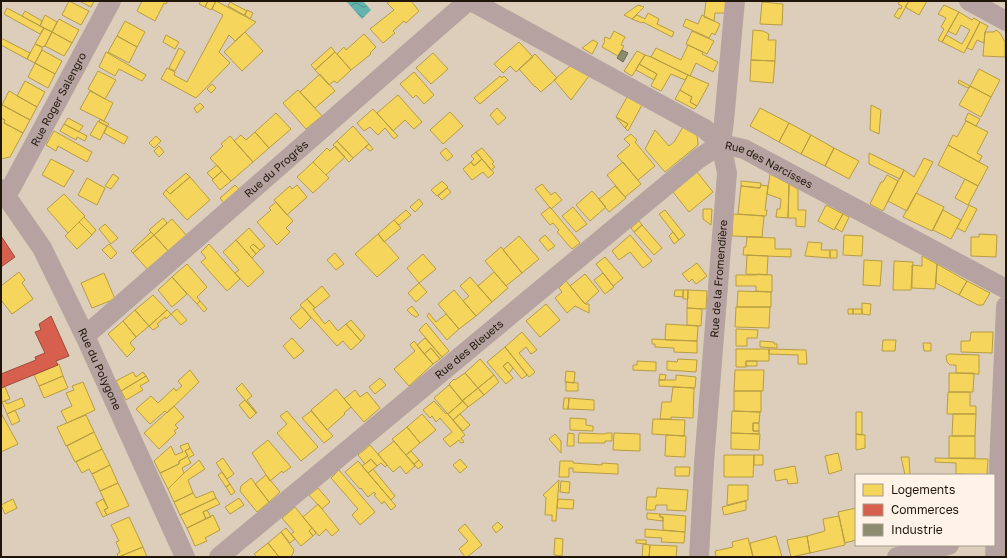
<svg xmlns="http://www.w3.org/2000/svg" width="1007" height="558" font-family="'Golos Text',sans-serif">
<defs>
<pattern id="water-waves" width="16" height="10" patternUnits="userSpaceOnUse"><rect width="16" height="10" fill="#63b4ad"/><path d="M0 5q4-4 8 0t8 0" fill="none" stroke="#51918b"/></pattern>
</defs>
<rect width="100%" height="100%" fill="#ddcebc"/>
<path fill="url(#water-waves)" d="M346 1H363L371 10 362 19Z"/>
<path fill="#f6d55c" stroke="#b69c43" d="M69 1 89 11 81 25 62 15Z
M79 1H94L91 7Z
M142 1H168L166 4 164 3 155 21 137 11Z
M201 1H208L205 7 199 4Z
M208 1H216L211 10 205 7Z
M216 1 256 22 235 41 229 35 219 52 230 63 196 98 161 79 167 68 175 72 174 75 187 82 223 15 212 9Z
M390 1H411L419 11 406 23 404 21 393 31 395 33 383 43 370 29 394 10 387 3Z
M706 1H727L726 13H715L714 21 704 17Z
M900 1H909L899 19 894 16 899 8 901 9 902 6 898 4Z
M909 1H927L919 15 905 7Z
M230 2 247 11 244 15 228 6Z
M762 2 783 4 782 25 760 24Z
M638 5 644 7 632 19 624 15Z
M944 5 959 12 942 42 938 40 944 29 941 27 946 18 938 14Z
M7 8 44 28 40 34 4 14Z
M247 10 253 13 250 19 245 15Z
M25 11 42 21 40 26 22 16Z
M959 12 972 20 974 18 980 22 964 53 942 42 946 35 962 44 970 30 961 25 956 35 948 31Z
M648 13 659 19 657 24 674 32 672 37 643 22 642 23 632 19 637 15 645 19Z
M45 15 57 22 52 32 40 26Z
M702 15 720 24 715 35 712 33 709 38 683 26 686 19 698 24Z
M59 19 79 30 72 43 52 32Z
M125 21 145 32 137 47 117 36Z
M980 22 988 26 985 32 984 43 977 40 972 50 967 48Z
M44 28 52 32 45 46 42 47 35 44Z
M753 30 763 31 769 34 768 40H776L775 61 751 60Z
M996 30 1000 33 1005 42V57L983 56 985 32H994Z
M614 31 625 37 621 45 624 46 618 56 602 47 605 41 604 40 605 37 610 39Z
M692 31 714 41 707 54 686 44Z
M52 32 72 43 64 56 45 46Z
M245 32 263 51 242 71 224 52Z
M364 34 376 47 370 53 371 54 351 70 337 54 344 47 346 50Z
M166 35 179 42 175 49 163 42Z
M117 36 137 47 129 63 108 52Z
M1 38 30 53 27 59 1 45Z
M593 40 598 43 592 54 582 48Z
M519 42 533 57 516 72 510 66 503 73 494 64Z
M35 44 42 47V50L35 63 27 59Z
M688 45 703 52 702 54 718 62 713 72 696 63 690 76 651 57 656 48 681 60Z
M331 47 335 52 315 70 311 65Z
M179 48 185 52 175 71 169 68Z
M42 50 62 61 55 74 35 63Z
M637 51 645 55 632 76 624 71Z
M106 52 146 75 142 81 119 69 115 76 99 67Z
M335 52 351 70 337 83 334 81 329 85 315 70Z
M433 53 448 69 431 84 416 68Z
M535 54 557 78 541 92 535 86V87L519 69Z
M645 55 651 57 688 75 685 80 671 74 661 91 651 86 657 74 639 64Z
M751 60 775 61 773 83 750 81Z
M35 63 55 74 48 88 28 77Z
M639 64 657 74 654 80 636 70Z
M570 66 589 76 571 100 554 80Z
M979 69 1000 80 991 97 970 86Z
M98 71 116 80 105 99 88 89Z
M414 72 434 95 424 104 416 95 413 98 400 84Z
M320 74 335 91 315 108 300 92Z
M688 75 709 84 697 106 690 102 692 97 680 90Z
M500 76 502 78 504 76 508 80 480 104 474 98Z
M959 80 970 86 968 88 958 83Z
M25 81 45 92 37 107 17 96Z
M212 84 216 88 211 93 207 89Z
M970 86 991 97 981 117 959 105Z
M298 90 322 116 306 129 283 103Z
M680 90 692 97 690 102 697 106 694 109 675 99Z
M9 91 37 107 30 120 2 105Z
M90 91 113 103 104 121 80 109Z
M398 95 422 122 414 129 405 120 393 131 377 113Z
M627 97 642 105 628 131 625 128 628 124 616 117Z
M200 103 204 107 197 113 194 108Z
M1 104 30 120 23 133 4 123 5 120 1 118Z
M871 105 881 110 879 134 870 130Z
M497 108 506 118 498 125 490 115Z
M760 108 789 123 779 142 750 126Z
M373 109 398 136 394 139 385 128 378 135 370 127 364 131 357 123Z
M450 112 463 126 443 144 430 130Z
M276 113 291 129 269 148 255 132Z
M968 113 980 119 976 126 965 120Z
M616 117 628 124 625 128Z
M1 118 5 120 4 123 23 133 10 157 1 159Z
M68 118 83 126 79 132 64 124Z
M100 119 109 124 107 126 99 122Z
M98 121 107 126 100 140 90 135Z
M966 121 988 132 977 153 982 156 979 162 948 145 953 135 957 137Z
M789 123 811 135 801 154 779 142Z
M64 124 87 136 85 141 77 137 76 140 60 131Z
M107 126 128 137 124 144 104 133Z
M353 126 369 144 353 158 337 141Z
M683 127 697 134 698 145 665 172 645 149 655 130 669 146 674 142Z
M54 131 92 152 87 162 58 146 56 151 46 145Z
M255 132 269 148 253 162 234 141 241 135 246 140Z
M631 134 637 140 635 142 655 166 638 180 617 156 630 145 624 139Z
M811 135 834 148 825 166 801 154Z
M156 136 161 141 154 148 149 143Z
M230 136 253 162 231 181 210 158 223 146 221 144Z
M337 141 353 158 349 162 333 145Z
M369 144 373 149 370 151 365 147Z
M948 145 988 167 978 186 938 165Z
M159 146 164 152 159 157 154 151Z
M335 146 345 157 326 175 313 162 327 148 330 151Z
M446 148 453 156 447 161 440 153Z
M482 148 494 162 492 164 495 167 491 170 476 152Z
M834 148 859 161 849 179 825 166Z
M476 152 482 159 474 166 471 162 474 159 471 156Z
M869 153 904 170 900 179 869 164Z
M924 158 933 162 907 211 888 201 904 170 914 177Z
M51 159 74 171 64 187 42 175Z
M482 159 494 173 488 178 483 172 472 180 463 169 471 162 474 166Z
M313 162 329 178 313 193 297 177Z
M623 162 641 184 625 197 607 175Z
M217 165 222 171 213 179 207 173Z
M222 171 231 181 220 190 212 180Z
M697 172 713 192 689 212 673 192Z
M186 173 190 177 170 194 166 190Z
M113 174 119 178 111 189 105 186Z
M770 174 789 184 788 218 776 217 777 209H780L781 199 767 194Z
M887 175 898 181 883 211 870 204 881 182H883Z
M190 177 210 200 187 220 163 194 166 190 170 194Z
M87 178 105 188 97 205 78 195Z
M965 179 978 186 968 205 955 198Z
M442 181 448 187 437 196 431 190Z
M741 181 761 183 760 188 741 186Z
M542 184 551 195 555 192 562 200 551 209 535 189Z
M789 184 798 189V210H806L805 227 796 226V218H788Z
M235 185 239 189 224 203 220 198Z
M297 185 307 197 287 215 274 200 290 186 292 189Z
M761 185 768 186 765 210H767L766 216 738 214 741 186 760 188Z
M615 186 626 198 609 212 599 199Z
M447 188 451 192 442 200 438 196Z
M592 191 606 207 590 221 576 205Z
M916 193 944 207 932 231 903 217Z
M64 194 85 216 68 233 47 209Z
M419 199 423 204 415 212 410 207Z
M276 202 293 221 286 228 290 232 277 245 257 222 271 210 269 208Z
M826 205 843 214 834 230 818 221Z
M969 205 977 209 965 232 957 228Z
M550 207 580 243 572 249 557 232 559 230 553 223 550 225 541 214Z
M573 207 587 224 576 232 562 216Z
M703 209H712L711 225 703 219Z
M406 210 411 215 399 225 394 220Z
M665 210 685 235 679 240 659 214Z
M943 210 961 220 951 239 933 230Z
M733 214 764 216 762 237 732 236Z
M843 214 849 217 842 232 835 228Z
M84 217 96 230 92 235 79 222Z
M163 218 167 223 154 235 149 230Z
M172 219 187 236 169 252 154 235Z
M394 220 401 228 384 242 378 234Z
M639 221 642 225 634 232 631 228Z
M79 222 92 235 77 249 65 236Z
M105 224 118 238 111 244 99 229Z
M642 225 662 248 654 255 634 232Z
M249 228 265 246 260 250 253 244 250 247 256 254 252 258 236 240Z
M151 232 154 235 133 253 131 251Z
M673 232 679 240 674 244 669 236Z
M378 234 399 258 377 277 355 254Z
M979 234 997 235 996 257 971 256V237H979Z
M154 235 169 252 148 270 133 253Z
M545 235 555 246 548 251 539 240Z
M630 235 652 261 643 268 630 252 619 260 612 251Z
M844 235 863 236 862 256 843 255Z
M519 236 539 259 522 273 503 250Z
M747 237 775 238V249H791V257L743 255 744 247H746Z
M236 240 264 272 248 287 235 273 239 270 223 252Z
M808 242 822 243 821 250H830V258L805 256Z
M109 244 117 253 111 259 102 250Z
M209 244 240 279 227 291 201 262 206 258 201 252Z
M253 244 260 250 256 254 250 247Z
M501 247 522 273 506 286 485 261Z
M830 250H837V258H830Z
M335 253 344 264 336 270 327 260Z
M423 254 436 269 419 283 407 268Z
M747 255 768 256 767 275 746 274Z
M922 256 937 264 935 289 912 288V265L922 266Z
M605 257 623 278 613 286 596 264Z
M864 260 882 261 880 286 863 285Z
M894 261 913 262 911 290H893Z
M697 263 707 276 696 284 692 279 689 282 682 274Z
M187 264 207 287 197 297 200 301 197 304 172 277Z
M937 264 967 281 959 295 936 283Z
M19 272 25 280 22 283 33 299 12 314 1 300V286Z
M494 272 508 288 492 302 478 286Z
M104 273 115 299 92 308 81 283Z
M603 273 614 287 605 294 594 280Z
M585 274 599 291 585 304 570 286Z
M757 274 772 275V292L756 291V286H736V275H757Z
M172 277 187 294 172 307 158 290Z
M470 277 492 302 476 316 463 301 469 296 460 286Z
M566 281 585 304H589V313L575 306 567 313 555 298 562 292 559 288Z
M967 281 990 293 983 305H978L959 295Z
M419 283 427 292 416 302 408 293Z
M322 286 330 296 315 308 307 299Z
M454 290 476 316 459 329 438 304Z
M675 290H683V297L674 296Z
M683 290H688V299H683Z
M688 290 707 291 706 309 687 308Z
M738 291 771 292V307H737Z
M153 295 167 310 149 326 135 310Z
M307 299 315 308 313 309 325 324 329 320 338 331 346 324 361 341 351 350 343 341 337 346 300 305Z
M200 301 207 309 204 312 197 304Z
M862 303 871 304 870 315 862 314Z
M546 304 560 320 540 337 526 321Z
M412 306 419 315 416 317 412 315 407 310Z
M302 307 311 318 300 329 290 318Z
M736 307H770L769 328 735 327Z
M687 308 702 309 701 326 687 325Z
M177 309 187 320 181 325 171 314Z
M848 309H853V314H848Z
M853 309H862V314H853Z
M135 310 149 326 136 337 123 321Z
M167 310 171 314 166 319 165 317 157 324 159 326 153 330 149 326Z
M429 313 436 322 446 314 459 329 447 340 427 316Z
M351 320 365 336 361 341 346 324Z
M123 321 136 337 130 343 135 349 127 357 108 334Z
M426 323 449 351 442 357 419 330Z
M666 324 698 326 697 341 665 340Z
M736 329 758 330 757 338H747V346H736Z
M522 332 537 350 531 354 526 347 519 353 535 372 529 377 505 347Z
M971 332H993L992 353 961 352V341H970Z
M292 338 304 351 294 359 283 346Z
M425 338 442 357 440 359 431 348 424 354 417 345Z
M652 339 697 341V353L674 352V348L655 347V344H652Z
M883 340H896L895 351H882Z
M414 341 433 364 409 386 394 369 415 351 410 345Z
M760 341 774 342V344H777V348L760 347Z
M923 343H931V351H924Z
M505 347 527 375 522 379 508 362 503 366 513 378 506 384 487 362Z
M431 348 440 359 433 364 424 354Z
M736 349H769V361H746V367H736Z
M769 349 806 350 807 364H798V355L769 354Z
M949 354 979 355V374L956 373V365H950L947 362 946 356Z
M480 359 494 375 478 388 465 373Z
M678 359 697 360 696 372 667 370V361L677 362Z
M637 361 656 362V371L633 370V365H637Z
M746 361H757V366H746Z
M508 362 513 368 509 373 503 366Z
M59 364 63 376 39 386 34 375Z
M190 370 199 382 167 413 165 411 150 424 136 409 151 396 158 403 174 388 176 391 182 386 178 381Z
M735 370H764L763 391H734Z
M566 371 575 372 574 383 565 382Z
M133 372 136 377 143 372 146 376 121 391 116 381Z
M465 373 478 388 462 401 449 384 454 379 455 380Z
M949 373H974L973 392H949Z
M660 374 666 375 665 380H659Z
M494 375 499 382 484 395 478 388Z
M676 375 696 377 695 388 659 386V380H676Z
M63 376 68 388 44 398 39 386Z
M146 376 149 381 140 386 143 390 126 400 121 391Z
M380 378 386 385 375 394 369 387Z
M83 382 95 410 67 423 61 411 72 406 66 393 74 390 72 386Z
M566 382 578 383V391H566Z
M242 383 252 396 247 400 257 413H256L236 389Z
M449 385 463 401 448 414 434 398Z
M5 387 10 399 2 402 1 388Z
M673 387 694 388 693 418 671 417V419H660L662 402H671Z
M478 388 484 395 468 407 462 401Z
M336 389 351 407 344 413 345 414 327 430 311 410Z
M355 390 360 397 367 392 380 408 364 422 344 399Z
M734 391H761V412L734 411Z
M948 392H970V406H976V414H947Z
M22 398 25 406 7 414 2 402 5 401 7 404Z
M564 398H569L568 409H563Z
M569 398 594 400V410L568 409Z
M245 400 256 413 250 419 239 405Z
M434 401 446 414 447 413 465 435 461 438 464 442 461 443 459 440 450 447 443 439 452 432 440 418 436 422 432 416 430 418 423 410Z
M463 401 468 407 453 420 448 414Z
M174 406 184 417 175 425 178 428 174 431 176 433 159 449 144 433Z
M15 410 20 421 12 425 7 414Z
M287 411 318 447 301 461 277 433 287 424 280 416Z
M311 411 333 436 324 443 302 418Z
M732 411 760 412 759 423H753V431H759V434L731 433Z
M856 412H862V435L856 434Z
M1 413 18 444 1 452Z
M422 414 436 430 420 443 407 427Z
M460 414 470 425 463 431 453 420Z
M953 414H976L975 436H952Z
M86 415 94 432 66 446 57 427Z
M570 418 586 419V425L593 426V431L570 430Z
M653 419 685 420 684 436 652 434Z
M753 423H759V431H753Z
M407 427 420 443 406 455 392 439Z
M94 432 102 449 75 462 67 446Z
M568 433 574 434V446H567Z
M579 433 605 434 606 433H612V441H605V443H578Z
M614 433 640 434V451L613 450Z
M731 433 760 434 759 450 731 449Z
M555 434 561 441V453L549 439Z
M856 434 865 435V448L856 450Z
M666 435 686 436 685 457 665 456Z
M949 436H975V458H949Z
M268 440 291 467 283 473 282 471 270 481 252 453Z
M394 441 415 466 406 474 400 466 393 472 378 454Z
M188 443 190 448 185 451 188 456 179 461V464L160 473 154 461 171 446 175 455 183 452 180 446Z
M370 445 387 465 385 467 381 463 377 466 371 459 365 464 358 455Z
M190 448 194 455 188 458 191 463 182 468 184 473 168 489 160 473 179 464V461L188 456 185 451Z
M102 449 110 465 92 474 89 469 82 473 76 462Z
M411 451 419 460 414 464 406 455Z
M838 453 842 470 829 474 825 456Z
M724 455H754L753 477H724Z
M754 455H763V465H754Z
M901 457H909L910 475H905Z
M223 458 234 474 227 479 216 463Z
M935 458 988 459 987 475 956 474V463L935 462Z
M371 459 377 466 368 473 362 466Z
M460 459 467 467 460 473 453 465Z
M199 460 205 469 188 480 193 493 174 502 168 489 184 473Z
M419 460 423 465 418 469 414 464Z
M358 461 396 506 391 510 384 501 382 504 374 495 376 494 374 492 368 497 361 488 360 489 345 472Z
M560 461H573V463L602 465V463L618 464V474L573 472V468H569V477H559Z
M110 465 118 483 100 491 92 474Z
M795 466 798 483 788 484 787 479 776 481 774 470Z
M675 467H690L689 476H675Z
M373 469 395 496 391 500 368 473Z
M339 470 375 512 360 525 352 515 358 509 331 478Z
M222 472 230 484 226 487 218 475Z
M266 475 280 492 269 502 255 484Z
M251 478 269 502 257 512 240 491 241 486Z
M559 480 556 521H552V515H545L546 498 543 495Z
M561 481 570 482 569 493 560 492Z
M118 483 129 506 107 515 104 510 108 508 100 491Z
M230 484 235 492 231 495 226 487Z
M728 485H748V500L727 505Z
M318 488 330 502 322 509 309 495Z
M657 488 688 490 686 511 667 510V505H656L655 510H646L647 497H656Z
M213 491 216 498 180 515 174 502 193 493 196 498Z
M216 498 220 504 203 512 206 519 187 528 180 515Z
M239 498 244 505 230 514 225 507Z
M13 499 17 508 5 514 1 505Z
M103 499 108 508 104 510 107 515 103 517 96 503Z
M558 499 574 500 573 509 557 508Z
M746 501V510L724 515 722 507Z
M318 504 339 530 332 536 326 529 319 536 303 517Z
M295 507 312 528 309 531 313 536 301 546 291 534 294 532 282 518Z
M856 508V540L845 543 838 512Z
M207 510 211 517 206 519 203 512Z
M647 513 660 514V517H663V521L647 519Z
M660 514 686 516 685 532 663 530V517H660Z
M213 515 220 530 205 538 207 541 195 546 187 528Z
M839 516 845 545 810 553 807 536 825 531 823 519Z
M129 517 143 547 118 557 117 554 120 552 116 542 119 541 111 525Z
M498 522 503 527 496 533 492 527Z
M465 524 482 545 467 557H465L459 549 468 541 458 530Z
M286 528 295 539 290 543 281 532Z
M312 528 316 533 313 536 309 531Z
M645 529 685 532 684 543 661 542 662 538 645 537Z
M281 532 294 550 293 554 290 557H279L268 543Z
M776 536 782 557H753L750 543Z
M807 536 810 553 791 557 787 540Z
M555 538 563 539 562 556 554 555Z
M748 538 753 557H716L715 551 733 547 732 542Z
M636 540H646V544L636 543Z
M268 543 279 557H257L254 554Z
M643 544 650 545 649 557H642Z
M650 545 677 546 676 557H649Z
M143 547 147 557H121V556Z"/>
<path fill="#d6604d" stroke="#9f4a39" d="M1 236 15 257 1 267Z
M51 316 69 356 56 361 58 365 1 388V374L36 360 35 357 45 353 35 332 41 330 39 324Z"/>
<path fill="#8c8c6e" stroke="#6b6950" d="M622 50 628 53 623 62 617 58Z"/>
<g fill="none" stroke-linecap="round" stroke-linejoin="round">
<defs>
<g id="minor">
<path id="s1" d="M471 1 705 129 721 144 744 149 1006 289"/>
<path d="M969 1 1006 21"/>
<path id="s2" d="M1 189 42 248 85 336 185 557"/>
<path id="s3" d="M6 197 111 1"/>
<path id="s4" d="M85 336 468 1"/>
<path id="s5" d="M219 557 698 159 721 144"/>
<path id="s6" d="M699 557 704 463 727 173 721 144 724 121 735 1"/>
<path d="M897 557 949 545"/>
<path d="M995 557 1006 306"/>
</g>
</defs>
<use href="#minor" stroke="#b8ac9e" stroke-width="20"/>
<use href="#minor" stroke="#b6a2a1" stroke-width="19"/>
</g>
<g text-anchor="middle" stroke-width="4" stroke-linejoin="round" paint-order="stroke">
<g font-size="11" fill="#1f1609" stroke="#fef3e6">
<text dy="4" stroke="none"><textPath href="#s3" startOffset="111">Rue Roger Salengro</textPath></text>
<text dy="4" stroke="none"><textPath href="#s1" startOffset="341">Rue des Narcisses</textPath></text>
<text dy="4" stroke="none"><textPath href="#s4" startOffset="254">Rue du Progrès</textPath></text>
<text dy="4" stroke="none"><textPath href="#s6" startOffset="279">Rue de la Fromendière</textPath></text>
<text dy="4" stroke="none"><textPath href="#s5" startOffset="325">Rue des Bleuets</textPath></text>
<text dy="4" stroke="none"><textPath href="#s2" startOffset="206">Rue du Polygone</textPath></text>
</g>
</g>
<rect width="1007" height="558" fill="none" stroke="#1f1609" stroke-width="4"/>
<rect x="855" y="474" width="140" height="72" fill="#fef3e6" stroke="#a59b8e"/>
<rect x="863" y="484" width="20" height="12" fill="#f6d55c" stroke="#a59b8e"/>
<text x="891" y="494" font-size="12" fill="#1f1609">Logements</text>
<rect x="863" y="504" width="20" height="12" fill="#d6604d" stroke="#a59b8e"/>
<text x="891" y="514" font-size="12" fill="#1f1609">Commerces</text>
<rect x="863" y="524" width="20" height="12" fill="#8c8c6e" stroke="#a59b8e"/>
<text x="891" y="534" font-size="12" fill="#1f1609">Industrie</text>
</svg>
